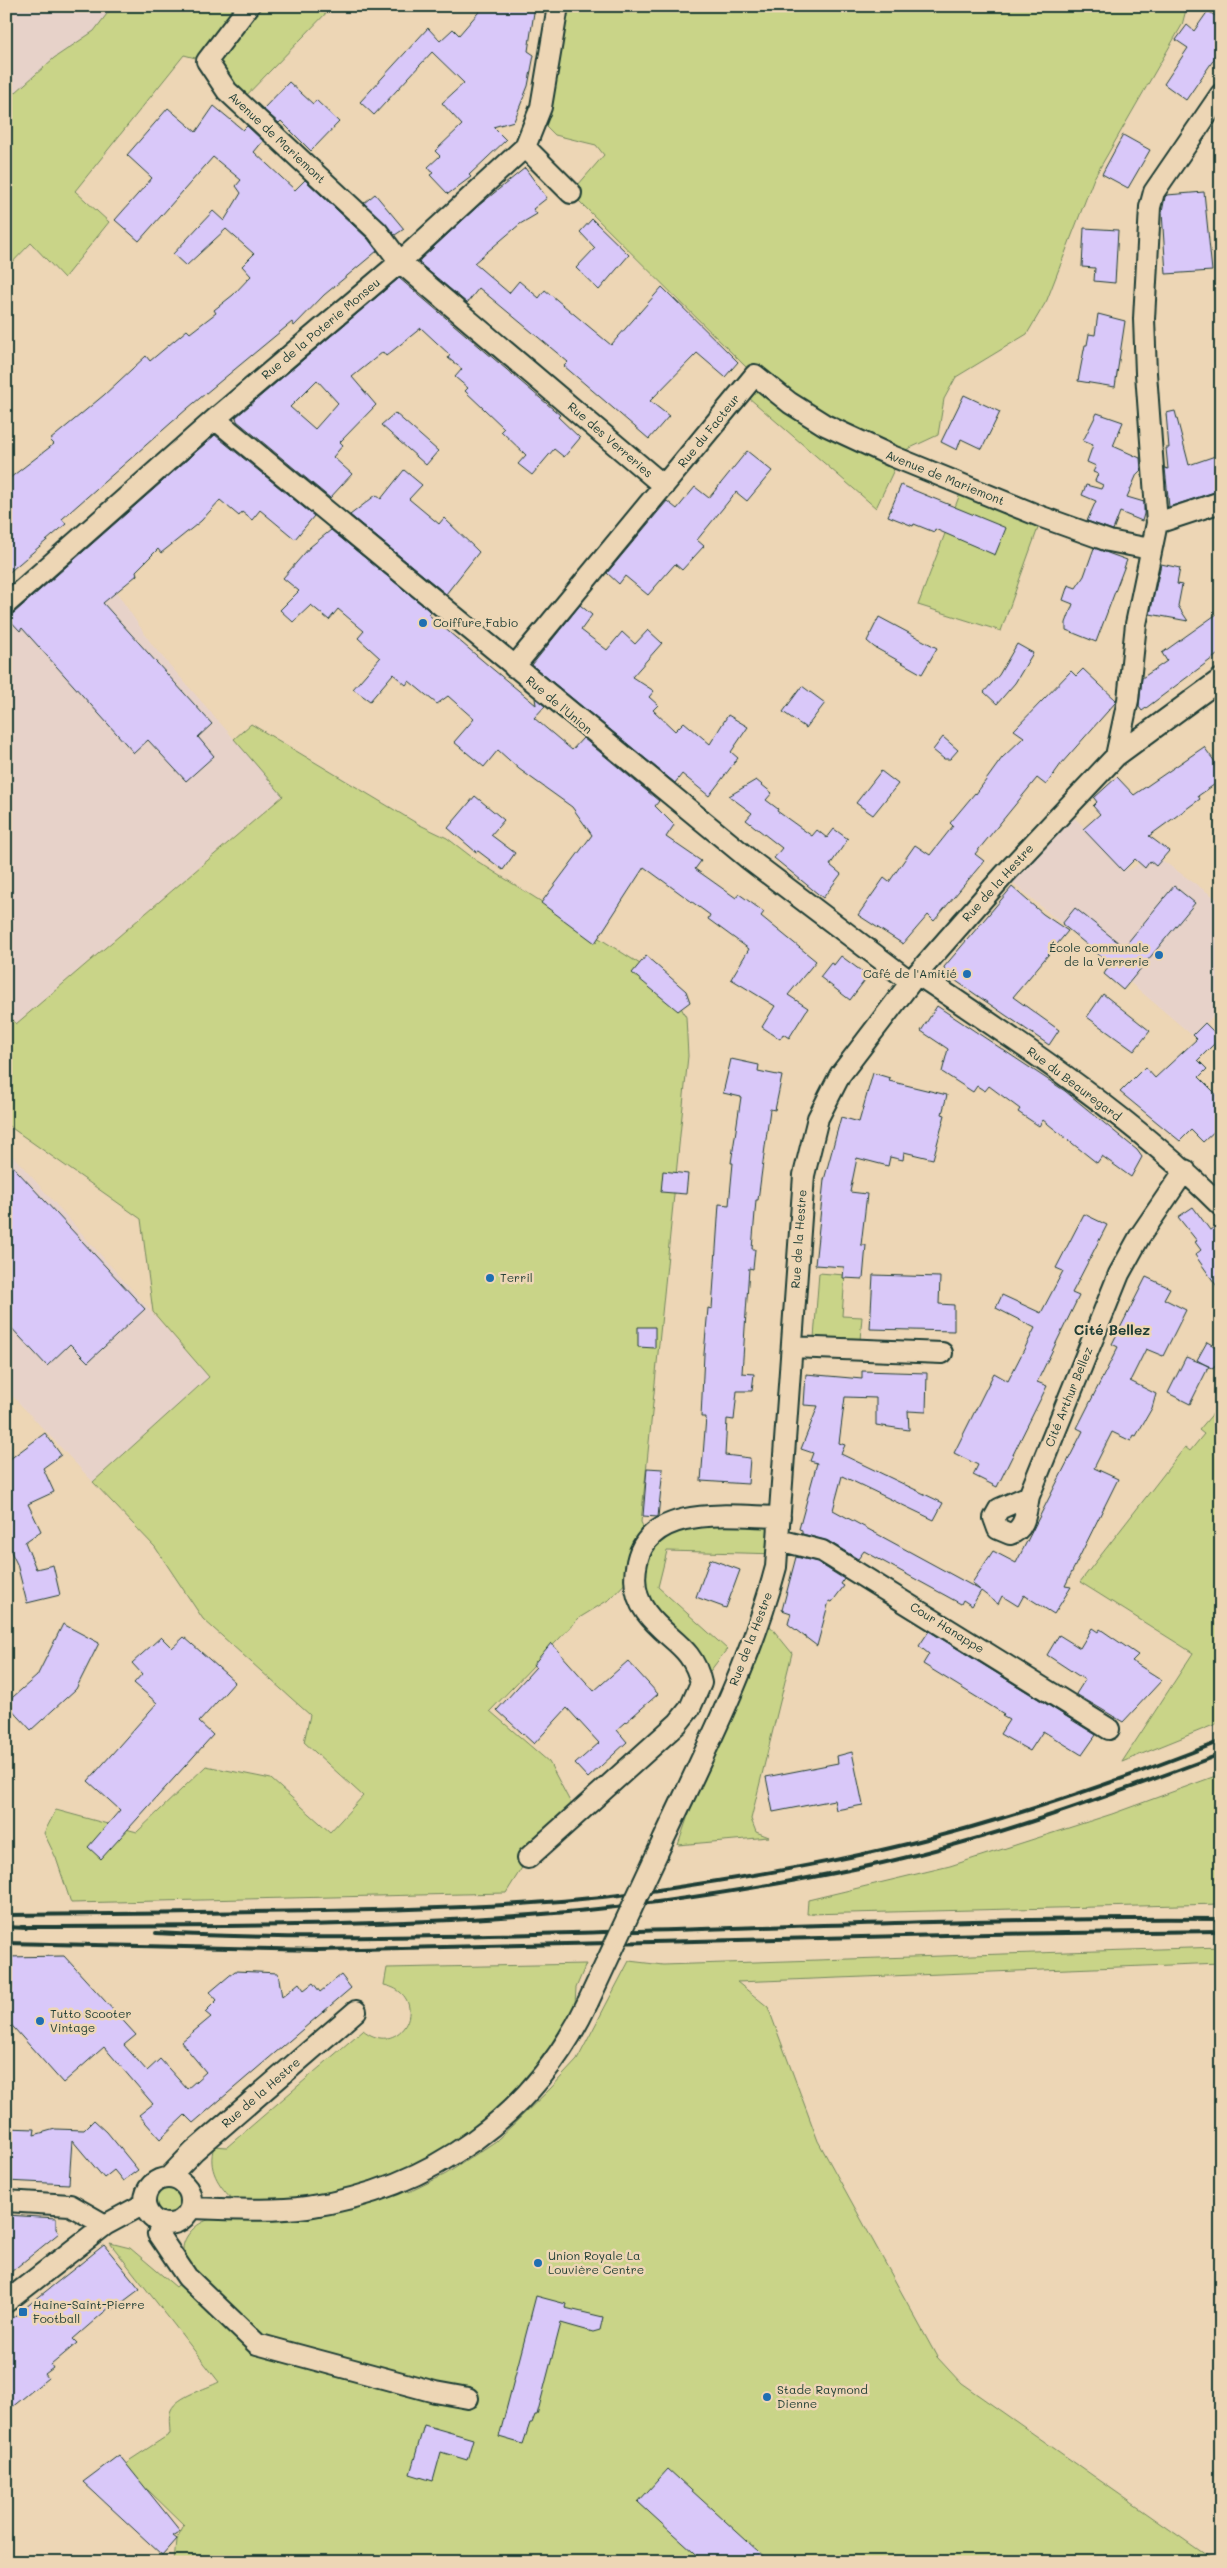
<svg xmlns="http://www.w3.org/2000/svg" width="1227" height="2568" font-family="Mali,sans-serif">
<rect width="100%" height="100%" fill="#edd6b5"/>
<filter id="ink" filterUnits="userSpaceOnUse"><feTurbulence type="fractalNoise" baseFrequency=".02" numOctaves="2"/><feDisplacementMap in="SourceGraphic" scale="10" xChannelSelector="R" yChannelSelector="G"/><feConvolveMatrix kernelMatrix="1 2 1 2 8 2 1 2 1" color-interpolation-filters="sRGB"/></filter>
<g filter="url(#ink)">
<path fill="#e7d2c9" d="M6 6H113L94 31 54 58 6 101Z
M76 542 115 590 153 646 283 795 15 1024 6 1012V604Z
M1065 809 1130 870 1152 853 1221 902V1009L1193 1036 1004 875Z
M6 1148 209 1377 93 1482 6 1389Z"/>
<path fill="#c9d488" stroke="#74885e" d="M113 6H333L239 103 207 61 184 55 75 191 109 222 64 278 31 243 6 269V101L54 58 94 31Z
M558 6H1187L1182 25 1094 178 1047 300 1027 334 956 377 944 399 938 435 893 456 899 459 876 508 741 391 754 375 571 193 604 155 596 145 555 135 538 118Z
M963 486 1042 517 1001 631 918 605Z
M251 724 418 824 447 838 477 861 640 964 670 987 686 1017 688 1056 641 1522 648 1538 658 1529 780 1517 779 1554 667 1551 658 1587 727 1649 701 1683 656 1623 634 1574 610 1599 579 1618 490 1711 549 1762 576 1813 528 1858 506 1893 71 1903 56 1858 44 1833 56 1810 137 1832 206 1766 271 1779 330 1832 363 1796 304 1742 310 1715 203 1619 155 1547 93 1482 209 1377 153 1312 141 1219 6 1124V1012L16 1024 283 796 234 739Z
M819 1273 845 1275 842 1316 862 1317 860 1340 814 1338Z
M1221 1404V1722L1122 1762 1193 1653 1080 1582 1185 1447 1190 1451 1204 1434 1199 1430Z
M762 1616 792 1653 751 1819 756 1832 769 1837 678 1845 721 1719Z
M1221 1774V1904L807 1914 808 1900 950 1866 1112 1814Z
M1221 1947V1963L737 1982 768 2007 818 2141 937 2357 961 2383 1216 2562H174L176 2540 184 2525 148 2490 139 2492 118 2473 130 2460 170 2434C170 2427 168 2416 171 2410 177 2396 206 2389 219 2382L110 2243 130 2248 176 2287 195 2269C191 2263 183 2257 183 2249 183 2236 197 2223 208 2220 216 2217 227 2217 236 2216L235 2202C218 2185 207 2169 214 2146L227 2147 363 2030C402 2061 433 1995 384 1985L387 1968 586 1964 576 1988 573 2035 525 2097 402 2181 409 2192 446 2174 496 2141 550 2089 577 2060 629 1961 663 1965Z
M154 2201a13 13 0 1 1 26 0a13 13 0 1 1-26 0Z"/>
<path fill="#d9c8f9" stroke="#1f3d34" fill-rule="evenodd" d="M484 6H535L528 51 534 55 528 86 514 121 493 127 506 140 469 175 471 177 448 194 430 175 433 173 428 167 440 156 435 151 462 125 442 103 464 83 432 52 374 115 360 102 428 28 440 41 453 29 459 35Z
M1208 11 1221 20V49L1186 100 1164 84 1188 48 1176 40 1187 25 1194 31Z
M289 82 313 104 316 100 339 122 311 151 281 121 279 123 263 109Z
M214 106 243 130 247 126 263 141 254 152 295 190 305 180 368 239 377 251 324 295 294 326 292 322 188 408 62 519 66 524 6 575V481L54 444 50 440 104 395 146 356 150 361 187 330 190 333 216 313 214 310 233 295 251 276 242 266 254 254 226 229 186 266 173 254 213 211 224 221 241 193 236 186 241 180 213 157 139 241 115 220 152 178 127 155 168 108 196 132Z
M1123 135 1150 150 1128 188 1102 174Z
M525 168 547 198 533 209 537 214 520 224 474 263 509 293 519 281 539 298 545 290 611 345 662 287 738 362 725 377 697 353 650 401 669 416 649 439 564 366 568 362 479 288 467 303 419 263 420 260 478 206Z
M1204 192 1212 271 1166 274 1162 212 1165 197 1167 195Z
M375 194 404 229 395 235 364 203Z
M592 219 629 255 599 290 576 268 595 248 580 232Z
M1084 228 1118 230 1115 283 1094 281 1095 268 1082 267Z
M399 278 560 415 558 417 580 438 564 457 554 449 532 475 518 464 526 455 501 431 504 428 465 391 468 388 455 377 462 369 448 358 450 355 421 328 386 356 383 352 352 377 376 405 340 442 343 445 333 457 352 474 330 498 237 421 236 417ZM317 380 338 403 315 429 290 407Z
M1098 314 1125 321 1115 387 1078 381 1085 345H1087L1089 334 1095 335Z
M964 395 1000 412 982 449 961 439 957 450 941 442Z
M1175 411 1189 465 1221 454V490L1169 507 1165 468 1168 469 1166 448H1169L1166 413Z
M395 413 438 451 426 465 381 425Z
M1097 413 1123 422 1113 446 1140 458 1141 470 1137 474 1127 497 1144 502V514L1142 521 1120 512 1113 530 1087 521 1096 501 1082 495 1086 485 1101 489 1103 485 1095 481 1098 474 1093 472 1096 466 1087 462 1093 445 1083 441Z
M215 435 314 516 295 539 260 510 252 520 242 512 239 516 220 500 201 521 161 553 158 549 136 571 137 575 103 603 212 724 198 737 214 756 186 781 148 740 134 753 22 628 20 631 6 616 14 613Z
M747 451 772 471 747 501 736 492 697 540 704 546 682 570 675 564 648 595 625 576 619 584 607 573 667 501 677 509 695 487 709 498Z
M404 470 422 485 409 499 439 524 444 518 479 552 446 594 350 515 376 495 381 499Z
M901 485 1006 528 995 555 935 529 934 532 914 524 913 526 888 516Z
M331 530 431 612 429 615 489 666 536 705 535 698 545 706 534 718 572 750 583 738 659 801 655 806 674 825 666 837 701 861 695 869 736 898 739 894 764 912 761 916 816 961 788 995 808 1008 789 1038 783 1034 780 1039 762 1027 775 1006 731 979 749 949 708 919 710 915 644 867 595 943 541 903 592 835 572 807 519 769 498 750 484 767 454 742 474 719 448 696 437 704 409 681 406 685 393 674 370 701 353 689 380 658 358 638 364 631 338 609 329 620 311 605 293 622 280 610 299 591 283 578 310 547Z
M1094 548 1127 560 1096 642 1066 630V623L1073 604 1063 600 1068 585 1076 588 1084 576Z
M1161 564 1180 568 1177 584 1182 585 1178 606 1188 621 1150 614Z
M580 605 592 615 581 630 607 650 622 632 635 644 648 630 662 643 632 677 654 691 649 697 658 705 653 710 675 731 684 722 710 744 728 715 748 727 731 752 738 758 709 796 682 774 675 783 532 665Z
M1221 611V652L1142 711 1139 707 1142 678 1167 661 1162 653Z
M879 617 937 648 922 674 874 647 867 641Z
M1017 644 1033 653 1015 683 997 704 984 692 999 675Z
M1083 669 1116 700 1115 703 1061 764 1046 785 1037 778 975 854 984 861 934 921 928 915 903 944 858 915 884 878 889 882 915 845 930 855 953 826 950 823 975 793 976 794 1002 758 1024 737 1014 730 1071 671 1076 676Z
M802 686 825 703 806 728 783 712Z
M943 737 958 750 950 759H944L933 750Z
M1204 747 1221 770V780L1198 796 1200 799 1149 836 1169 851 1156 866 1150 861 1145 868 1135 859 1123 871 1083 829 1100 814 1093 806 1097 802 1094 798 1117 777 1134 795Z
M881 771 898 784 873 815 856 803Z
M756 780 772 793 766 800 778 809 777 811 812 836 817 830 827 838 834 829 848 839 830 865 841 874 823 898 774 858 782 848 746 820 752 813 729 796Z
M475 796 504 820 491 835 515 853 503 870 478 851 476 852 448 828Z
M1174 886 1195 903 1123 990 1104 974 1110 964 1062 924 1075 908 1124 947Z
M1012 887 1043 914 1068 931 1013 997 1059 1030 1049 1045 946 974 944 967Z
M646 956 686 991 690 1002 678 1011 632 973Z
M841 956 868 976 850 1000 820 977 831 963 834 965Z
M1103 994 1150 1031 1134 1051 1087 1017Z
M937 1006 1065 1091 1137 1150 1142 1157 1131 1177 1102 1156 1097 1163 1043 1120 1039 1126 1018 1112 1020 1109 989 1086 985 1091 977 1086 973 1092 942 1072 948 1049 921 1031Z
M1205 1023 1220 1038 1198 1060 1207 1069 1199 1077 1221 1099V1125L1203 1142 1191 1130 1180 1141 1120 1092 1145 1067 1155 1078 1197 1039 1193 1035Z
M731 1059 759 1065 758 1071 782 1076 775 1110 770 1109 758 1200H756L752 1249H755L753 1269 749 1268 742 1373 754 1374 752 1391H737L734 1420 727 1419 725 1455 750 1458 748 1484 701 1481 706 1417H701L704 1354 708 1308 712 1309 719 1204 729 1205 733 1163H731L741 1097 723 1093Z
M873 1073 890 1078 889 1081 947 1095 942 1114 945 1115 933 1159 904 1152 903 1160 890 1157 888 1166 857 1158 850 1192 867 1194 861 1245H866L863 1279 843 1278 844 1267 815 1265 824 1180 841 1117 859 1122Z
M6 1159 145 1309 88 1362 70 1344 47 1366 6 1322Z
M663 1171 688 1174 686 1194 661 1192Z
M1193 1207 1210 1230 1221 1222V1292L1195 1255 1201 1250 1195 1242 1197 1241 1178 1217Z
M1084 1214 1107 1225 1072 1293 1079 1296 1037 1382 1047 1386 997 1487 973 1475 978 1465 954 1453 994 1373 1008 1381 1035 1328 996 1308 1002 1295 1041 1313 1063 1271 1056 1268Z
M873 1275 940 1277 939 1304 954 1305V1331L870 1329Z
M1146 1277 1170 1288 1164 1299 1186 1310 1163 1356 1146 1349 1130 1381 1156 1394 1152 1408 1136 1436 1134 1435 1131 1441 1112 1432 1094 1468 1118 1479 1065 1586 1071 1587 1054 1614 1024 1595 1018 1606 1002 1596 998 1604 981 1591 972 1606 963 1600 961 1604 864 1551 858 1559 828 1541 802 1534V1530L799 1529 817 1463 810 1461 813 1453 801 1449 818 1406 804 1405 806 1374 862 1379V1371L927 1373 926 1412 908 1411 909 1430 876 1425V1398L845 1397 839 1443 845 1445 841 1454 943 1503 934 1520 842 1476 833 1510 980 1590 972 1583 993 1551 1016 1563 1083 1431 1077 1428 1118 1347 1112 1344Z
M638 1327H655V1348L638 1347Z
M1207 1342 1221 1350V1356L1213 1369 1197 1360Z
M1186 1357 1209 1366 1190 1404 1168 1393Z
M45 1433 61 1455 43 1468 54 1492 28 1504 41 1531 25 1542 36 1569 53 1565 60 1595 27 1603 17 1564 6 1542V1462Z
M647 1468 663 1469 658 1517 643 1516Z
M796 1557 817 1562 844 1579 841 1584 844 1586 832 1602 829 1601 817 1646 788 1624 791 1613 782 1610Z
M710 1559 740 1570 726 1608 696 1597Z
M63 1624 99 1643 76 1689 31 1730 6 1703 37 1676Z
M1092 1628 1098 1632 1100 1629 1138 1655 1132 1661 1162 1680 1123 1722 1076 1694 1085 1680 1047 1655 1059 1635 1080 1648Z
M929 1631 1096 1735 1082 1755 1043 1731 1030 1751 1000 1734 1009 1720 1002 1716 1004 1714 923 1664 929 1654 919 1646Z
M161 1637 172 1648 184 1637 235 1682 199 1722 213 1735 101 1859 88 1847 120 1810 88 1781 157 1703 134 1683 142 1674 132 1663Z
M551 1643 594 1691 628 1661 658 1694 617 1730 627 1742 588 1778 575 1764 599 1743 567 1708 534 1744 497 1710 536 1667 533 1665Z
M852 1752 863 1805 836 1810 834 1800 773 1812 766 1777 838 1763 837 1756Z
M64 1956 136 2035 124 2045 147 2071 160 2059 187 2089 206 2072 181 2042 211 2017 205 2012 217 2000 210 1992 235 1971 278 1973 282 1997 299 1983 304 1990 313 1983 320 1992 341 1975 351 1988 193 2123 185 2115 160 2139 139 2115 153 2104 104 2047 63 2083 6 2019V1957Z
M94 2120 107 2132 138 2170 123 2181 114 2170 104 2178 72 2140 69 2184 6 2181V2128L35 2129 34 2135 55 2129 84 2130Z
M6 2215 56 2218V2229L59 2233 6 2276Z
M104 2245 140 2289 112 2310 110 2307 73 2339 77 2343 51 2365 53 2368 45 2374 48 2378 6 2412V2323Z
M536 2296 566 2304 565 2308 603 2317 600 2330 593 2332 561 2323 537 2415H535L532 2423H530L523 2444 499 2437Z
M424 2425 473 2439 467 2460 441 2452 433 2481 410 2474Z
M119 2455 180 2531 172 2536 176 2539 162 2555 83 2482Z
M668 2469 770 2562H704L672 2533 638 2502Z"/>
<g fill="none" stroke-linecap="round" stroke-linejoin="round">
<defs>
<path id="minor" d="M249 6 207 61 227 91 377 231 400 262 664 486
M525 147 571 193
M215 419 750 860 911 982
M1157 523 1221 502
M6 604 215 419 400 262 525 147 541 107 558 6
M514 667 755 375 790 403 825 425 892 456 1042 517 1109 541 1150 549
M1116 756 1128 700 1136 624 1157 523 1146 373 1144 319 1150 207 1154 192 1221 94
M917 974C1023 1045 1131 1116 1221 1206
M792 1347 942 1353
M1029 1496 999 1509 994 1518 998 1529 1010 1534C1026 1530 1026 1510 1029 1496L1119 1274 1140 1236 1185 1170
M779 1540 822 1551 1109 1729
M662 1843C704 1753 751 1663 776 1567L804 1175 818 1118 840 1075 917 974 1004 875 1116 756 1221 679
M528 1858 678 1723 690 1708 701 1683C693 1645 666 1640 646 1612 635 1597 633 1580 637 1562 650 1502 736 1517 780 1517
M169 2177 194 2151 356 2011
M145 2201a23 23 0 1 1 46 0a23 23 0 1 1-46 0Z
M6 2201 70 2205 105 2225
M190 2208C229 2209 269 2212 307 2207 431 2189 535 2115 588 2002
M163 2224 158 2234 187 2277 257 2344 435 2392 468 2398
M6 2302 105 2225 144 2204"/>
</defs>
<use href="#minor" stroke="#1f3d34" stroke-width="24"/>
<use href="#minor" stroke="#edd6b5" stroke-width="20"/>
<path stroke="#1f3d34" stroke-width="4" d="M6 1915C112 1914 217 1913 323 1911 435 1909 547 1906 658 1890 770 1874 883 1854 992 1821 1070 1798 1145 1771 1221 1741
M6 1927 26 1928
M21 1927C203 1926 386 1928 567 1912 667 1903 766 1887 864 1867 986 1841 1104 1798 1221 1754
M156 1933C283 1940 409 1937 536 1934 764 1928 993 1917 1221 1919
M6 1943 318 1950 989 1934 1221 1931"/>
<defs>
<path id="minor-bridge" d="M588 2002 662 1843"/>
</defs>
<use href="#minor-bridge" stroke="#1f3d34" stroke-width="24" stroke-linecap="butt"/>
<use href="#minor-bridge" stroke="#edd6b5" stroke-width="20"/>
</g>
</g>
<g fill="#1f6fb2" stroke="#edd6b5" stroke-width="2">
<circle cx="423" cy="623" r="5"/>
<circle cx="1159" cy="955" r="5"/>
<circle cx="967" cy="974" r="5"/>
<circle cx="490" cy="1278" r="5"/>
<circle cx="40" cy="2021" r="5"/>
<circle cx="538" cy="2263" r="5"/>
<rect x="18" y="2307" width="10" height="10" rx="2.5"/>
<circle cx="767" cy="2397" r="5"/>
</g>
<g text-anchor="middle" stroke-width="5" stroke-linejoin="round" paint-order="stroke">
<g font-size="12" fill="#1f3d34" stroke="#edd6b5">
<text transform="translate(277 138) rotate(43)" y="4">Avenue de Mariemont</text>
<text transform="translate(321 329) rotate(-40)" y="4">Rue de la Poterie Monseu</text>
<text transform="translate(709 431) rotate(-51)" y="4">Rue du Facteur</text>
<text transform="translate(610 440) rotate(41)" y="4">Rue des Verreries</text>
<text transform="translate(945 478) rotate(22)" y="4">Avenue de Mariemont</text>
<text transform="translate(559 705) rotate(40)" y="4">Rue de l'Union</text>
<text transform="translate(998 883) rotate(-48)" y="4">Rue de la Hestre</text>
<text transform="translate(1074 1084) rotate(37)" y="4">Rue du Beauregard</text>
<text transform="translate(799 1239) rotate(-86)" y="4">Rue de la Hestre</text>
<text transform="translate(1069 1397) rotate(-68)" y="4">Cité Arthur Bellez</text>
<text transform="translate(947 1628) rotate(32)" y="4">Cour Hanappe</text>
<text transform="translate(751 1639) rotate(-69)" y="4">Rue de la Hestre</text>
<text transform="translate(261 2093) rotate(-41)" y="4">Rue de la Hestre</text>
</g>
<g font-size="12" fill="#1f3d34" stroke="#edd6b5" text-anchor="start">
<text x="433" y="627">Coiffure Fabio</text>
<text x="1149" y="952" text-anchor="end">École communale<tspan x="1149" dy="14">de la Verrerie</tspan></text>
<text x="957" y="978" text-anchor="end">Café de l'Amitié</text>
<text x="500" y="1282">Terril</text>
<text x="50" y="2018">Tutto Scooter<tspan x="50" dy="14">Vintage</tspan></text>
<text x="548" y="2260">Union Royale La<tspan x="548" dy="14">Louvière Centre</tspan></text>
<text x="33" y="2309">Haine-Saint-Pierre<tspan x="33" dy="14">Football</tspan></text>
<text x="777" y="2394">Stade Raymond<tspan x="777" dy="14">Dienne</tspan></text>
</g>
<g font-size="14" font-weight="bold" fill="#1f3d34" stroke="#edd6b5">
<text x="1112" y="1335">Cité Bellez</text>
</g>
</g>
<rect width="1227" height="2568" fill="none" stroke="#edd6b5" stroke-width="25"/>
<rect x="12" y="12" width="1202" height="2543" fill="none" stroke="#1f3d34" stroke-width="2" filter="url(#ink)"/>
</svg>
